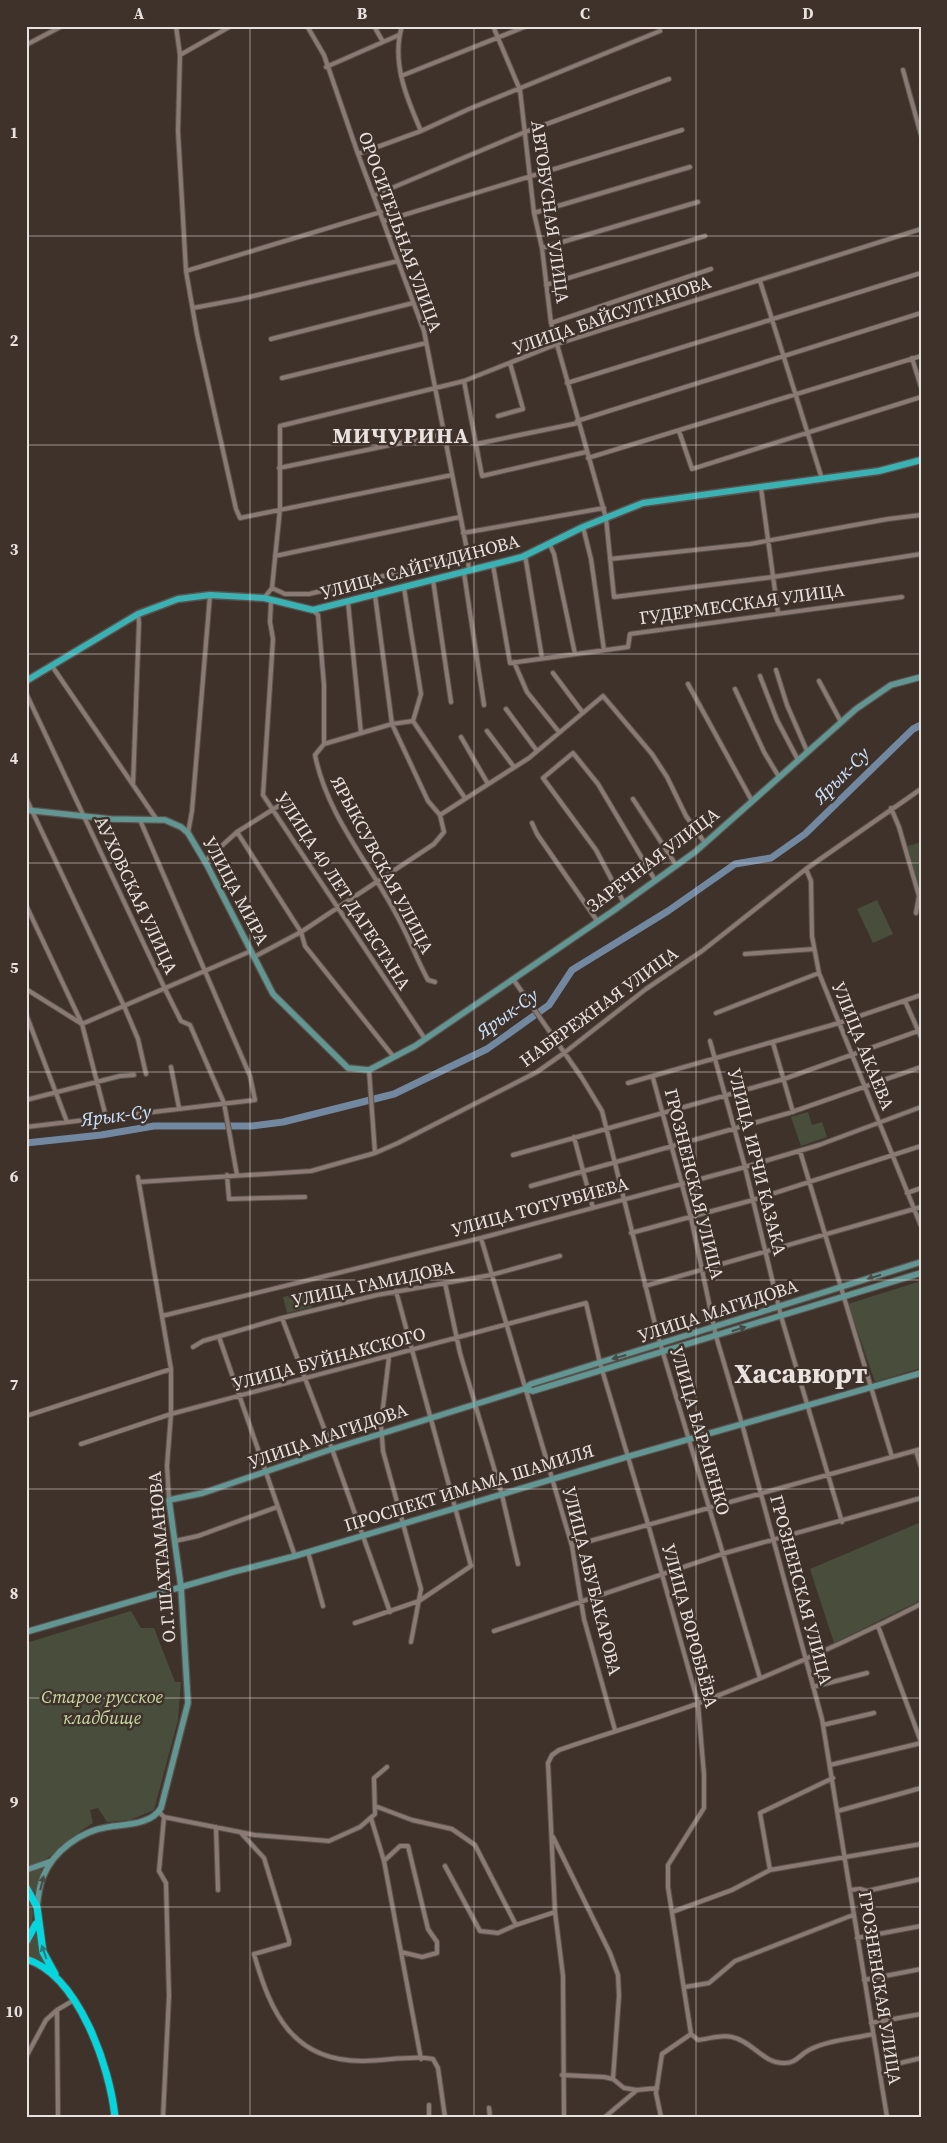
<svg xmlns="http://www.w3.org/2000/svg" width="947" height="2143" font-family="'Source Serif 4',serif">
<rect width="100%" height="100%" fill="#3e322b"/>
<path fill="#484e3b" d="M921 842V894L905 847Z
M877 900 893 934 873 943 857 909Z
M808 1112 812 1125 822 1122 827 1137 801 1146 791 1117Z
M921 1281V1368L875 1382 848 1304Z
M308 1291 312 1307 287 1313 283 1297Z
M921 1522V1600L834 1643 810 1569Z
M131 1611 141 1628H154L175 1682H181L178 1720 154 1810 130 1820 107 1822 98 1808 90 1810 93 1823C71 1835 52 1862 26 1867V1643Z
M40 1869 42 1871 36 1894 26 1882V1874Z
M26 1894C35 1910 35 1920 26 1937Z
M36 1934 41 1952 48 1967 26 1956V1947Z"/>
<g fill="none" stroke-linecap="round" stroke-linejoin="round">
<path stroke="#7288a0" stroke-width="7" d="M26 1143 101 1135 154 1126H252L283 1122 394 1094 487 1049 549 1005 572 970 668 911 735 864 771 858 805 834 913 729 921 725"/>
<defs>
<path id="street" d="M176 26 180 55 178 131 186 271 197 334 236 509 240 518 452 475
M307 26 324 55 358 154 424 331 467 550 469 571
M374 26 383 42
M402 26C391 62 407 99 421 131
M493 26 520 90 534 213 542 248 551 323 606 518 614 597 773 577 921 554
M26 45 62 26
M180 55 231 26
M326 67 399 35
M903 70 921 135
M401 76 527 26
M358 154 421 131 469 109 660 31
M375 195 525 132 669 79
M534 213 690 167
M384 221 682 130
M542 248 698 202
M186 271 381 212
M760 281 822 479
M546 285 705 236
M193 308 241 299 398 261
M551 323 711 269
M271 339 413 303
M912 358 921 387
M282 378 426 343
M464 381 482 476 586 452
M567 383 921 273
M498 416 523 409 510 363
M577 421 921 313
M679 431 692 469 921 397
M476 444 578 423
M588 458 921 356
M279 468 444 434
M761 488 778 613
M583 527 591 559 604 650
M463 533 604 508
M550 545 554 554 575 654
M525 555 542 658
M275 556 460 517
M610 559 750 544 888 519 921 515
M493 565 510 663 628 647 630 634 902 597
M464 573 484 705
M433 580 451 702
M272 588 285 594H309L467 556
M404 588 421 694 413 721
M375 595 392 724 428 801 440 815
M264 598 272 588 280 509V426L464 381 557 344 921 229
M271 601 270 622 273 639 263 795 425 1039
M348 602 361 733
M313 610 318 615 324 685V744L315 755C327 815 368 861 396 914 408 935 416 958 428 980L435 982
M514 662 527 692 559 732
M52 666 157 820
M776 670 787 705 807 751
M553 673 583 713
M760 676 777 720 798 760
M819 681 841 722
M688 684 752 801
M735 689 764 752 779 777
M26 693 165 989 181 1021 190 1025 224 1103 237 1175
M506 709 537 751
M487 731 514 767
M461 737 488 784
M324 744 392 724 413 721 465 798
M133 785 139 623 138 614
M26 798 124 1006 138 1039 146 1074
M633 799 676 865
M891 808 899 827 919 896 916 913
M532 823 537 834 598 922
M237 832 301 932 305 946 393 1056
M188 833 192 811 210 595
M205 861 237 832 288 800
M806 869 811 881 812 936 819 973 921 1226
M624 903 596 850 543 778 573 753 598 784 655 880
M26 905 82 1024 106 1117
M745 954 814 949
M254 957 301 932 434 844 444 832 440 815 529 758 603 696 652 754 667 777 686 816 705 843
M513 979 582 1078 602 1111 658 1336 760 1678
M26 989 82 1024
M905 1001 921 1037
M716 1013 819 973
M26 1014 67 1122
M82 1024 251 951
M710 1041 745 1167 781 1316 842 1522
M773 1043 793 1112
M171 1067 179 1108
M369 1070 375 1153
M653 1078 691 1218 716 1336 742 1424 822 1719 887 2117
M628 1083 839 1023 921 995
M26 1100 120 1076 134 1075
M26 1127 255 1100 250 1076 140 820
M574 1137 593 1208
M800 1151 892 1457
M513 1155 784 1079 921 1030
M227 1175 229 1199 305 1197
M138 1177 171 1369V1414L167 1466 169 1500
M139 1182 311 1171 375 1153 398 1143 537 1072 564 1053 646 989 702 951 806 869 921 789
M531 1186 789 1113 921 1067
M907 1193 921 1188
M631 1233 753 1200 921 1146
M481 1238 572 1546 584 1619 615 1730
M445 1283 460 1353 502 1495 518 1564
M645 1286 921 1207
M162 1316 481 1238 745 1167 819 1145 921 1107
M282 1318 332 1449 390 1612
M219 1337 295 1556
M193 1347 203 1341 282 1318 377 1295 491 1275 560 1256
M389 1357 381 1424 383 1451 421 1589 411 1642
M26 1416 171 1369
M81 1444 171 1414 586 1303 600 1363 648 1524 698 1703 704 1775V1808L668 1865V1887L691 2034 662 2054 656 2093 661 2117
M916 1451 921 1467
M175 1541 198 1536 277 1507
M572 1546 921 1449
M308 1552 323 1606
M355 1623 419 1601 471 1566 396 1291
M878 1626 921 1742
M494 1631 722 1554 921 1498
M813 1687 867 1673
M823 1725 874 1713
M830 1765 921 1743
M375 1806 412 1820 452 1829 475 1845 516 1925 498 1933 480 1931 445 1866
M838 1811 921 1788
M159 1812 164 1817 255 1835 329 1841 360 1827 375 1814 374 1778 387 1767
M371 1818 384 1861 421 2059
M216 1827 218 1890
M241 1833 264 1858 289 1940V1944L254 1954C271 2014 293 2062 364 2061 386 2061 411 2055 433 2059L438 2068 445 2117
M553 1837 610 1953 618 1975 619 1996 613 2079
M384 1861 400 1846H408L428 1929 437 1942V1953L422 1957 401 1952
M770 1870 760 1813 833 1778
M850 1890 860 1889 867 1891 921 1879
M672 1912 732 1890 770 1870 921 1844
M516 1925 555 1912
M857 1938 921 1926
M864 1980 921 1969
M685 1987 709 1983 735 1961 853 1915
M57 2010 58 2117
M871 2023 921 2014
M691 2034 698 2040C709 2039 722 2034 732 2037 752 2041 763 2063 783 2063 796 2064 799 2055 809 2050 828 2040 853 2039 873 2034
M26 2057 46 2020 57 2010 74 2000
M892 2065 921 2058
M562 2075 604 2077 613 2079 624 2088 637 2090 657 2088
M429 2105V2117
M489 2108 490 2117
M163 2117 169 1996 166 1883 159 1871 164 1817
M564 2117 563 1976 555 1912 548 1763 552 1755 559 1750C605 1734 653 1720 699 1703 774 1674 849 1641 921 1604
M605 2117 637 2090"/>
<path id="secondary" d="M26 810 111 819 165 820 181 827 188 833 207 865 273 994 348 1068 369 1070 415 1046 613 911 695 852 856 709 891 685 921 677
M524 1389 533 1391 921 1273
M26 1632 233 1572 295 1556 630 1456 921 1373
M26 1870 52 1861
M37 1907C38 1898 39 1886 43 1877 53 1851 81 1831 108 1827 125 1824 151 1825 161 1808L188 1703 181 1587 169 1500 203 1493 332 1449 524 1389 531 1384 921 1262"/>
<path id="primary" d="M26 681 138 614 178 599 210 595 264 598 313 610 522 557 583 527 643 503 879 471 921 460"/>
<path id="highway" d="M26 1887 37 1907 43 1952 55 1974
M26 1942 36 1924
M26 1959C79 1975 110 2068 115 2117"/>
</defs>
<use href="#street" stroke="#5b514c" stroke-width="6"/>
<use href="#secondary" stroke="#5b514c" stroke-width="8"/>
<use href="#primary" stroke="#5b514c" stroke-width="9"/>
<use href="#highway" stroke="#5b514c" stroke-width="9"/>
<use href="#street" stroke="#897b73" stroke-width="4"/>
<use href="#secondary" stroke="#619693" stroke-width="5.5"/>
<use href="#primary" stroke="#3ab2b3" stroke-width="6"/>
<use href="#highway" stroke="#05d6de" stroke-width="7"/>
</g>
<defs><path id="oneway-solid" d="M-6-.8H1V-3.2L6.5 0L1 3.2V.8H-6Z" transform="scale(1.25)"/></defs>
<g fill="#474b45">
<use href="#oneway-solid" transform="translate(874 1277) rotate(162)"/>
<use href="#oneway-solid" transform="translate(739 1329) rotate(-17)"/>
<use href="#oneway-solid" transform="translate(619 1357) rotate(164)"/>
<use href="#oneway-solid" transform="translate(42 1883) rotate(-76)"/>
</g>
<use fill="#247c7c" href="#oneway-solid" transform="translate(44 1952) rotate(-110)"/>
<path fill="none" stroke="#eae2de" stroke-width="1" stroke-opacity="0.55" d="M250 26V2117M474 26V2117M696 26V2117M26 236H921M26 445H921M26 654H921M26 863H921M26 1072H921M26 1280H921M26 1489H921M26 1698H921M26 1907H921"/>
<g text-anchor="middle" stroke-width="5" stroke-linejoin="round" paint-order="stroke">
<g font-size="18" fill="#eae2de" stroke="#3e322b">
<text transform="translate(550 212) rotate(82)" y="6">АВТОБУСНАЯ УЛИЦА</text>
<text transform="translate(400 232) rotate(70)" y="6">ОРОСИТЕЛЬНАЯ УЛИЦА</text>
<text transform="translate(612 315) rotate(-19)" y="6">УЛИЦА БАЙСУЛТАНОВА</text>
<text transform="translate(420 567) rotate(-15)" y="6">УЛИЦА САЙГИДИНОВА</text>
<text transform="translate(742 604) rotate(-8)" y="6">ГУДЕРМЕССКАЯ УЛИЦА</text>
<text transform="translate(653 860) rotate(-37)" y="6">ЗАРЕЧНАЯ УЛИЦА</text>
<text transform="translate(382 865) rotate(62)" y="6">ЯРЫКСУВСКАЯ УЛИЦА</text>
<text transform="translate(236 891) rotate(62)" y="6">УЛИЦА МИРА</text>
<text transform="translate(343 891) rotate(57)" y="6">УЛИЦА 40 ЛЕТ ДАГЕСТАНА</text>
<text transform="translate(136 895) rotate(65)" y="6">АУХОВСКАЯ УЛИЦА</text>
<text transform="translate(599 1007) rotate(-36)" y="6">НАБЕРЕЖНАЯ УЛИЦА</text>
<text transform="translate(863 1046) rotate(68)" y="6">УЛИЦА АКАЕВА</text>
<text transform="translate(757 1162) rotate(76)" y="6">УЛИЦА ИРЧИ КАЗАКА</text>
<text transform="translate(694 1184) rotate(76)" y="6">ГРОЗНЕНСКАЯ УЛИЦА</text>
<text transform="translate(540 1207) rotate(-15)" y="6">УЛИЦА ТОТУРБИЕВА</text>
<text transform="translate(373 1284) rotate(-12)" y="6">УЛИЦА ГАМИДОВА</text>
<text transform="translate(718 1311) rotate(-18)" y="6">УЛИЦА МАГИДОВА</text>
<text transform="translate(329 1359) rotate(-15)" y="6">УЛИЦА БУЙНАКСКОГО</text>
<text transform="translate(700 1431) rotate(74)" y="6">УЛИЦА БАРАНЕНКО</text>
<text transform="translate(328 1436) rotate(-19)" y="6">УЛИЦА МАГИДОВА</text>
<text transform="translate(469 1488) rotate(-17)" y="6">ПРОСПЕКТ ИМАМА ШАМИЛЯ</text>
<text transform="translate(162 1557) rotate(-95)" y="6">О.Г.ШАХТАМАНОВА</text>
<text transform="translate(592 1581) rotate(76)" y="6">УЛИЦА АБУБАКАРОВА</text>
<text transform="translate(801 1590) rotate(75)" y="6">ГРОЗНЕНСКАЯ УЛИЦА</text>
<text transform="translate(690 1626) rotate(75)" y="6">УЛИЦА ВОРОБЬЁВА</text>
<text transform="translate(880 1988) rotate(81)" y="6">ГРОЗНЕНСКАЯ УЛИЦА</text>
</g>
<g font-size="18" font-style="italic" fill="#c8d9a2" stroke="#3e322b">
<text x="102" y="1703">Старое русское<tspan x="102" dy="21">кладбище</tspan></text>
</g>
<g font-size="19" font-style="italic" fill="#cce4ff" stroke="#3e322b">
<text transform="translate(841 775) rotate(-45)" y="7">Ярык-Су</text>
<text transform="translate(507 1013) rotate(-36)" y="7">Ярык-Су</text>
<text transform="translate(116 1115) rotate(-7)" y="7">Ярык-Су</text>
</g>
<g font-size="22" font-weight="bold" letter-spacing="1" fill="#eae2de" stroke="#3e322b">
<text x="401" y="443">МИЧУРИНА</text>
</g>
<g font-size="28" font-weight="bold" fill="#eae2de" stroke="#3e322b">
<text x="801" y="1383">Хасавюрт</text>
</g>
</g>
<rect width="947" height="2143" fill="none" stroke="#3e322b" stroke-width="55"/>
<rect x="28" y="28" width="892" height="2088" fill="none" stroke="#eae2de" stroke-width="2"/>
<g font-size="16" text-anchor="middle" font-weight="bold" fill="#eae2de">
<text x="139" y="19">A</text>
<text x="362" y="19">B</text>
<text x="585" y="19">C</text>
<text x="808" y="19">D</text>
<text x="14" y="138">1</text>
<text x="14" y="346">2</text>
<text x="14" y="555">3</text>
<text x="14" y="764">4</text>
<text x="14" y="973">5</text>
<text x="14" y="1182">6</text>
<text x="14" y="1390">7</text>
<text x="14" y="1599">8</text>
<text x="14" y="1808">9</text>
<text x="14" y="2017">10</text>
</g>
</svg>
